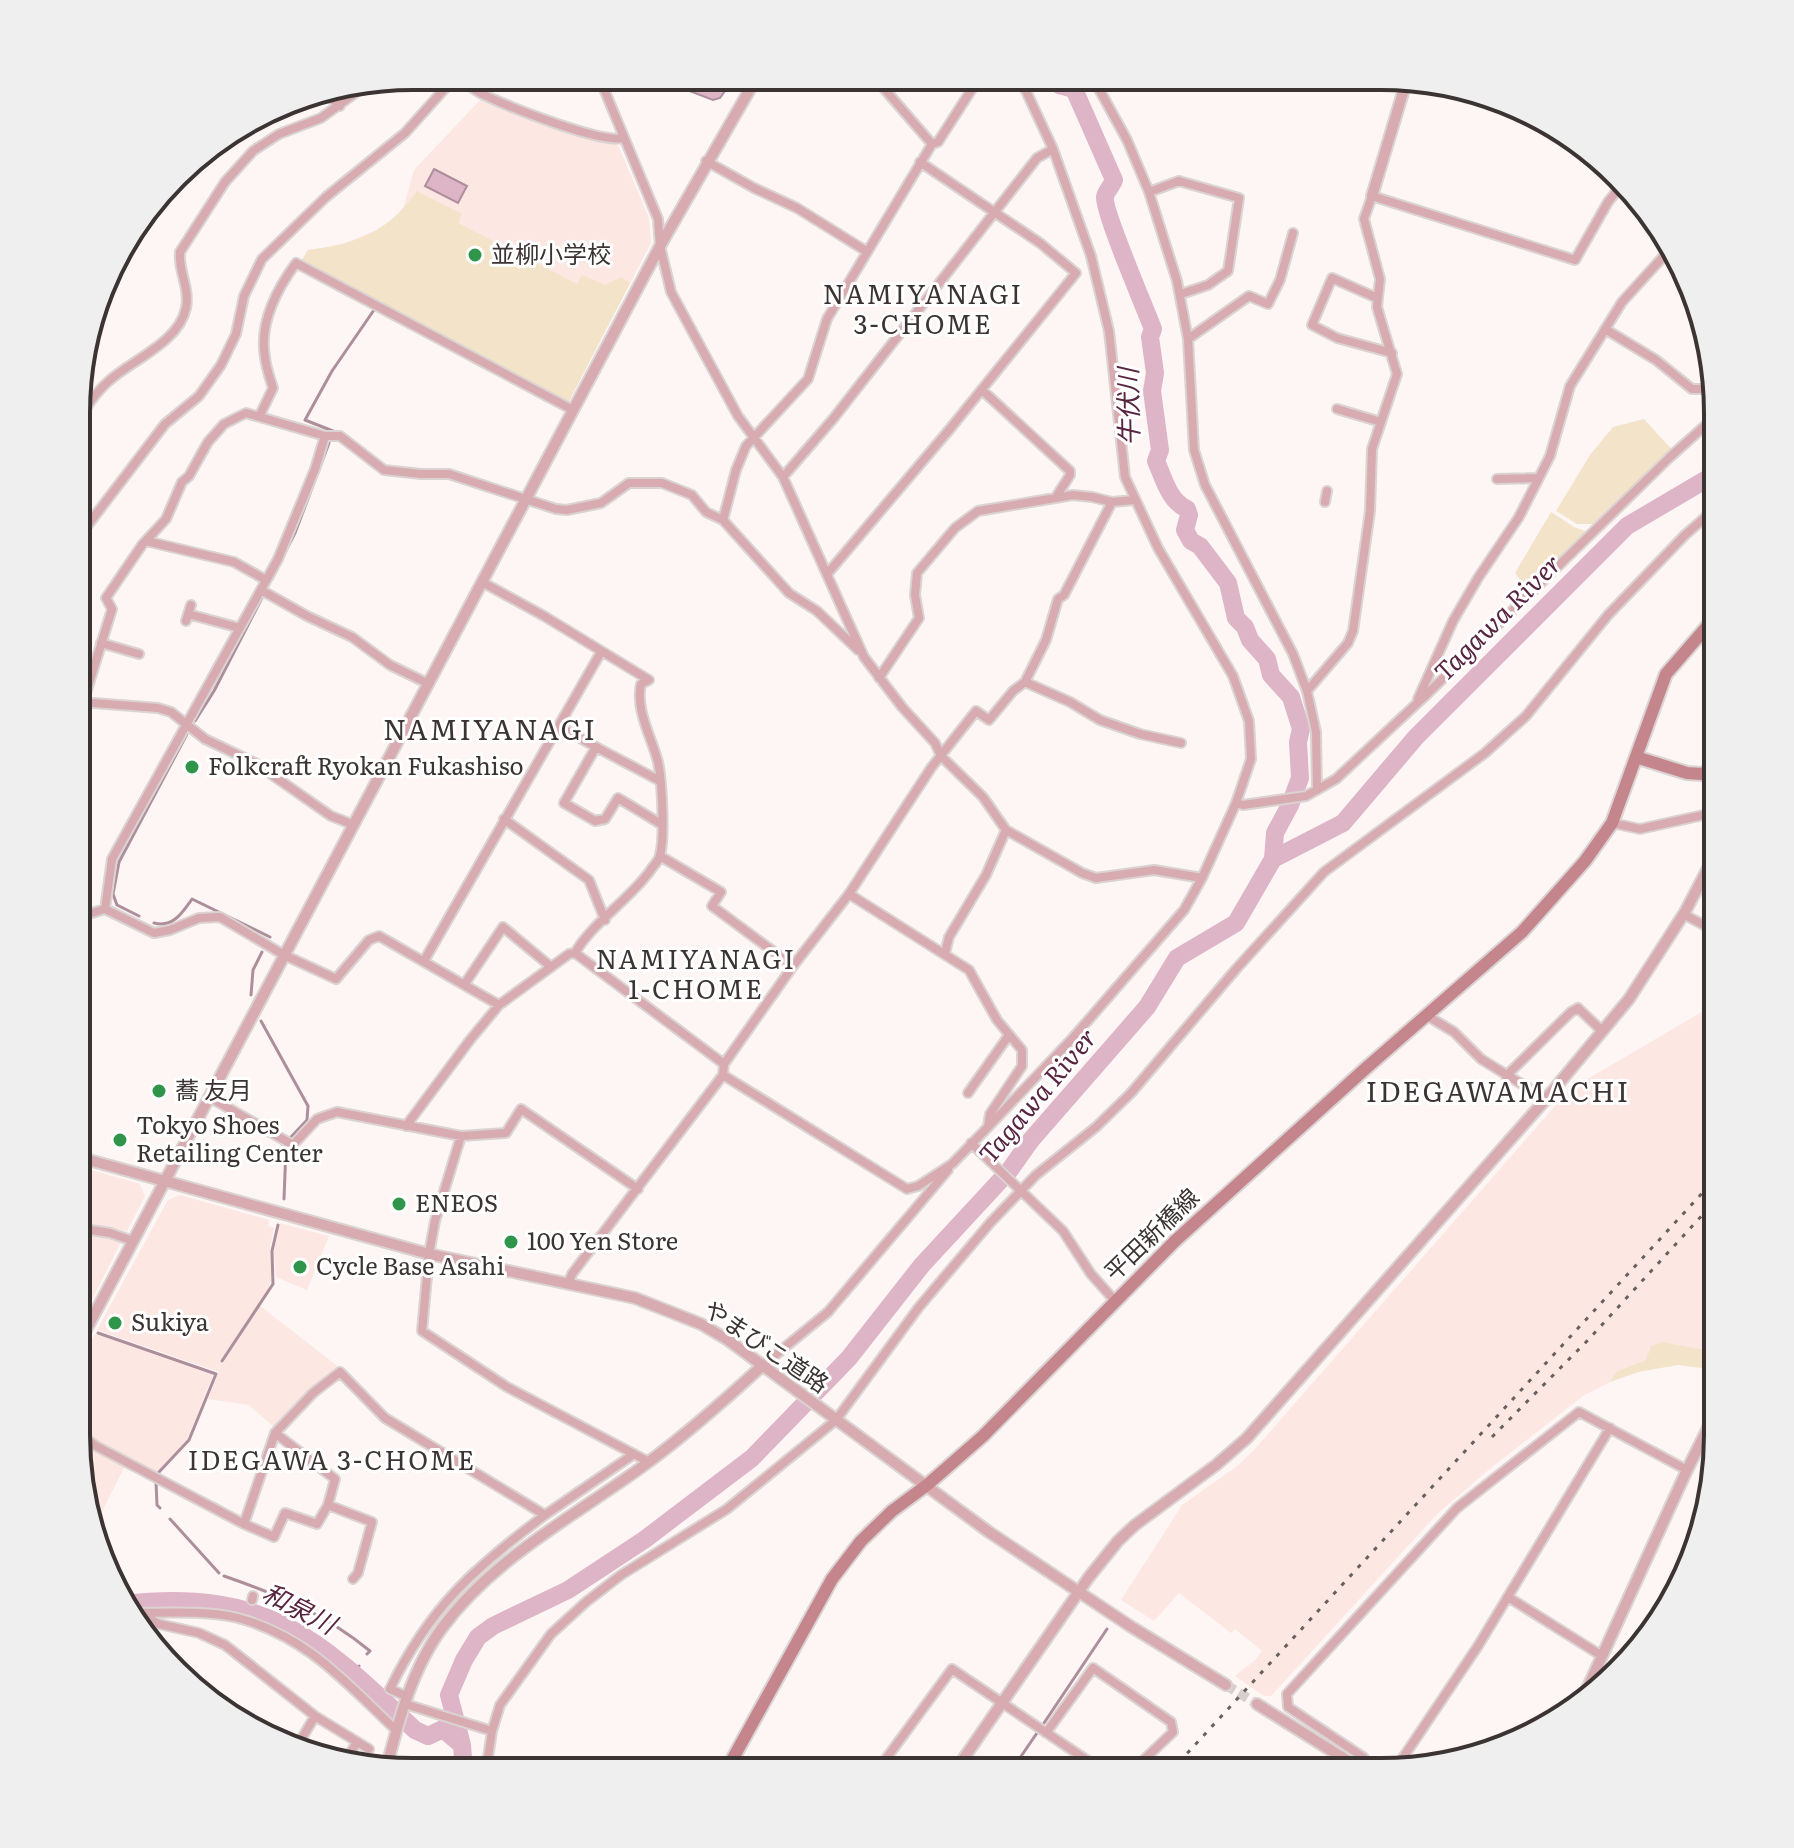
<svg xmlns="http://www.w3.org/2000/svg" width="1794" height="1848" font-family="Literata,'Noto Sans JP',serif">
<rect width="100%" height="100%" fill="#fdf6f5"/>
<path fill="#fce7e2" d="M481 99 618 145 649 218 651 243 568 403 302 260 308 250 338 246 382 228 402 213 414 170Z
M1717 1003V1283L1712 1292 1717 1296V1352L1662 1342 1647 1360 1616 1372 1610 1382 1583 1396 1492 1467 1437 1514 1271 1696H1264L1235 1676 1255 1660 1262 1651 1235 1629 1231 1633 1179 1593 1154 1621 1121 1600 1182 1505 1236 1467 1254 1450 1569 1090Z
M78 1166 140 1184 145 1196 127 1231 78 1222Z
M180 1195 269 1220 268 1226 274 1228 270 1246 273 1274 267 1292 259 1305 340 1368 313 1387 274 1427 249 1405 208 1399 219 1372 97 1330 168 1200Z
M280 1223 329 1236 307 1290 276 1277 274 1251Z
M80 1232 110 1237 121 1242 80 1324 77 1322Z
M95 1334 213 1375 187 1440 156 1473 93 1440 77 1427V1367Z
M77 1437 91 1448 125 1466 98 1519 88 1512 77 1457Z"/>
<path fill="#f2e3c9" d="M417 191 462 214 458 223 577 284 582 275 605 285 621 277 630 283 568 403 303 263 302 260 308 250C357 244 388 232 417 191Z
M1644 419 1673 451 1597 524H1577L1556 511 1590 455 1613 427Z
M1551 512 1574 527 1588 532 1528 591 1515 573Z
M1662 1342 1717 1352V1370L1678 1365 1638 1372 1610 1382 1616 1372 1646 1360 1651 1347Z"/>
<path fill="#deb4c7" stroke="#ad8e9b" stroke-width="2" d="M653 77H735L720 98 713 100Z
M434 169 467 186 458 203 425 186Z"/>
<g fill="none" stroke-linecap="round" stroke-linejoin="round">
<path stroke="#ad8e9b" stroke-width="3" d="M333 431 305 420 332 371 374 310
M282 558 295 533 329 443
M272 579 279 565
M195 721 214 691 264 594
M139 916 117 905 113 894 119 862 187 734
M154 923C173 928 182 913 192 899L270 937
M251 995 253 970 262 952
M261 1021 308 1106 307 1120 291 1137
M284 1199 286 1148
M98 1333 216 1374 189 1440 159 1472
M222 1361 273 1284 272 1251 278 1225
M156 1482 157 1505 160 1508
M170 1519 219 1573
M224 1576C279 1595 324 1613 370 1651L367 1654
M353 1671 359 1666
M1044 1723 1107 1629
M1011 1771 1037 1733"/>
<path stroke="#deb4c7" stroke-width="18" d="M1055 78 1059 85 1074 89 1114 180C1112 186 1106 191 1105 197 1103 210 1145 308 1153 329L1150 337 1155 373 1152 391 1160 450 1156 461C1164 479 1169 501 1187 509L1189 515 1185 530 1191 541 1200 546 1228 583 1236 618 1245 627 1250 640 1267 659 1271 675 1291 697 1301 729 1298 742 1300 778 1290 805 1275 833 1273 859
M124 1604C267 1588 318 1638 415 1730L428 1736 443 1729 462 1745
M464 1771 462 1745 449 1695 464 1660 478 1637 493 1626 568 1590 644 1540 752 1458 849 1358 922 1265 1009 1171 1031 1140 1147 1007 1177 958 1236 923 1273 859 1343 823 1416 737 1627 526 1717 473"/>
<path stroke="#d6cfce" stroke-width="10" stroke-dasharray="10 5" stroke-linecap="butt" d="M1226 1685 1257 1704"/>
<defs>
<path id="minor" d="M456 76C464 82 473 89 482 94 507 106 601 144 624 138
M599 77 658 219 660 246 671 292 738 416 783 477 864 657 902 707 935 743 941 756 983 797 1006 830 1082 873 1096 878 1154 870 1202 878
M874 77 932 144
M1093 78 1127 140 1149 192 1177 281 1188 339 1194 450 1205 485 1293 654 1307 691 1316 732 1317 790
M322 91 340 106
M706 161 754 188 797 208 866 251
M1149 192 1179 181 1239 198 1228 271 1208 285 1181 294
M1377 298 1332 278 1312 325 1337 338 1392 353
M1605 329 1656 360 1692 389H1717
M1188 339 1249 296 1268 304 1280 280 1293 233
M982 390 1070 471V475L1056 497
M1337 409 1381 422
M82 414C90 401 98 390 110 380 134 359 179 342 186 308 190 288 178 271 180 252L225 182 253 151 279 134 321 118 369 83
M260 415 273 388C270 378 266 368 265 357 259 324 277 289 296 263L573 410
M783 477 833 419 1037 158 1053 149
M1497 479 1538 478
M1325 502 1327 491
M723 520 789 593 817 611 858 650
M81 534 165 424 199 396 221 365 236 334 244 296 262 259 326 197 405 133 456 76
M146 541 234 562 266 580
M828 573 949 430 1076 273 1040 243 920 162
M482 582 544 616 649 680 641 684C635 710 652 738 658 762 662 781 665 838 660 855 659 861 653 866 650 871 628 901 593 922 575 953
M261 590 307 616 352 637 390 665 429 684
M188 614 240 628
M186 621 191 605
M101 643 139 654
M879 678 919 618 915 595 917 573 955 528 978 511 1073 495 1092 497 1112 502 1134 500
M1025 682 1070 702 1100 720 1140 734 1181 743
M1307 691 1348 643 1353 631 1370 511 1372 449 1397 374 1377 307 1380 279 1364 219 1372 196 1575 260 1608 202 1620 187
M1418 699 1453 621 1478 578 1519 517 1550 456 1570 386 1622 302 1672 247
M81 702 158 708 171 712 205 739 255 763 331 816 354 825
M83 703 112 609 106 598 142 545 166 519 182 482 189 476 208 442 224 424 246 413 325 436H340L384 470 421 474H449L556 509 567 510 601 503 629 483H662L692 495 706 512 723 520 736 470 746 446 808 379 827 319 932 144 938 142 979 78
M559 726 596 747 564 803 595 821 605 819 618 798 661 824
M596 747 660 781
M1236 803 1243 805 1306 796 1336 779 1426 695 1670 457 1717 415
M504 819 589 880 605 920
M1612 823 1640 829 1717 812
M660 856 721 892 712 906 793 966
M105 909 112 859 278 559 315 469 325 436
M1683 914 1717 932
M79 917 105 909 154 933 170 930 199 918 220 917 284 955 336 979 369 940 379 936 499 1005
M945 953 949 937 986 875 1006 830
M424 961 601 652
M464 985 503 927 550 966
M1426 1015 1454 1032 1481 1059 1546 1099
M723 1075 907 1189 918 1186 952 1164 988 1127 990 1114 1022 1066V1050L997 1020 969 970 849 894
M1506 1076 1571 1012 1578 1008 1602 1031
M968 1093 1009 1035
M209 1097 293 1145 317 1119 337 1112 461 1136 506 1133 521 1109 638 1189
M406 1126 470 1040 499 1005 569 954 575 953 724 1064
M988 1127 1071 1040 1184 910 1202 878 1236 803 1251 759 1249 721 1233 676 1158 548 1125 477 1109 331 1091 256 1053 149 1020 78
M461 1136 435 1221 429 1254 422 1331 507 1387 649 1462
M971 1143 1063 1231 1091 1274 1115 1301
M78 1228 110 1233 133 1241
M568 1284 572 1274 723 1075 724 1064 793 966 849 894 931 768 976 711 989 720 1013 691 1025 682 1046 640 1058 599 1064 595 1112 502
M762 1366 828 1312 948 1170
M77 1432 96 1446 244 1524 274 1537 285 1513 317 1524 328 1505 335 1479 275 1433
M328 1505 372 1522 358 1573 353 1579
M545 1515 634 1454
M244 1524 275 1433 313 1393 340 1372 385 1418 545 1515C475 1567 429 1608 390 1689L408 1697
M1508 1597 1602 1656
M252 1600 253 1596
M128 1613C161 1613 207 1610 238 1618 308 1637 346 1683 396 1730
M139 1613 159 1624 199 1633 225 1645 315 1716 369 1749
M405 1704 492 1731
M1046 1733 1093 1668 1171 1722 1173 1732 1132 1771
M299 1743 315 1716
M350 1754 357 1742
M389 1759 414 1771
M486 1771 492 1731 500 1705 551 1634 586 1602 621 1575 727 1509 836 1420 919 1307 990 1223 1036 1175 1096 1127 1131 1093 1237 968 1324 872 1485 753 1526 716 1608 615 1685 535 1717 507
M877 1771 952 1669 1103 1771
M1374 1771 1363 1757 1288 1707 1287 1694 1457 1508 1579 1412 1687 1470
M1394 1771 1478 1646 1610 1428"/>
<path id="tertiary" d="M1372 196 1407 79
M78 1157 429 1254 635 1298 701 1324 728 1340 989 1532 1130 1626 1226 1685
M77 1347 660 246 757 77
M1582 1700 1687 1470 1717 1410
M1257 1704 1364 1771
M386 1770C398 1722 412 1669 442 1628 496 1555 579 1514 650 1461 690 1431 726 1399 762 1366
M955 1771 1089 1577 1118 1541 1135 1525 1216 1465 1247 1438 1546 1099 1629 999 1685 912 1717 851
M1334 1771 1341 1756"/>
<path id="secondary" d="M1636 757 1687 773 1702 774 1717 767
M726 1771 832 1579 861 1541 892 1511 927 1485 983 1436 1175 1241 1365 1069 1522 932 1585 861 1612 823 1666 674 1717 615"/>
</defs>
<use href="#minor" stroke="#dad3d2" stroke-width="12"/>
<use href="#tertiary" stroke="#dad3d2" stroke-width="14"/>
<use href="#secondary" stroke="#dad3d2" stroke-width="16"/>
<use href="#minor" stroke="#d7abb0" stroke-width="8"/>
<use href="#tertiary" stroke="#d7abb0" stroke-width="10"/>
<use href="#secondary" stroke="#c4858c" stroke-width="12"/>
<path stroke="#67605f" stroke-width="3" stroke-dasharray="4 8" stroke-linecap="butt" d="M1492 1437 1589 1339 1717 1199
M1171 1771 1717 1177"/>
</g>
<g fill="#2f954b" stroke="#fff" stroke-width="3">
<circle cx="475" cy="255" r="8"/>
<circle cx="192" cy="767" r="8"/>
<circle cx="159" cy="1091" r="8"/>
<circle cx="120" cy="1140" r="8"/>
<circle cx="399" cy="1204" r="8"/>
<circle cx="511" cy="1242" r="8"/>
<circle cx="300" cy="1267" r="8"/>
<circle cx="115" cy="1323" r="8"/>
</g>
<g text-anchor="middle" stroke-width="6" stroke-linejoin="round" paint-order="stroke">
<g font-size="24" fill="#3b3433" stroke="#fff" text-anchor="start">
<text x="491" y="263">並柳小学校</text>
<text x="208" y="775">Folkcraft Ryokan Fukashiso</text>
<text x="175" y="1099">蕎 友月</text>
<text x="136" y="1134">Tokyo Shoes<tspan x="136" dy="28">Retailing Center</tspan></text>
<text x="415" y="1212">ENEOS</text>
<text x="527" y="1250">100 Yen Store</text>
<text x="316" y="1275">Cycle Base Asahi</text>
<text x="131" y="1331">Sukiya</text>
</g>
<g font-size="24" fill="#3b3433" stroke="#fff">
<text transform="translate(1152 1235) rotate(-44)" y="8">平田新橋線</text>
<text transform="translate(766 1347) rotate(34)" y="8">やまびこ道路</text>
</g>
<g font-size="26" letter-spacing="2" fill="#3b3433" stroke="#fff">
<text x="923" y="304">NAMIYANAGI<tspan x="923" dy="30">3-CHOME</tspan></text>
<text x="696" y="969">NAMIYANAGI<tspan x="696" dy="30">1-CHOME</tspan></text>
<text x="332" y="1470">IDEGAWA 3-CHOME</text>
</g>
<g font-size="26" font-style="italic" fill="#582541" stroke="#fff">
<text transform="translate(1129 407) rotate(-91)" y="9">牛伏川</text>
<text transform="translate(1498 618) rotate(-45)" y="9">Tagawa River</text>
<text transform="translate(1038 1096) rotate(-50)" y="9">Tagawa River</text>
<text transform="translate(299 1609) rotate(27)" y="9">和泉川</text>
</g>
<g font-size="28" letter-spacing="2" fill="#3b3433" stroke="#fff">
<text x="490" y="740">NAMIYANAGI</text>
<text x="1498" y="1102">IDEGAWAMACHI</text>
</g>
</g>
<path d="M0 0H1794V1848H0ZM413 90H1381A323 323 0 0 1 1704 413V1435A323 323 0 0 1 1381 1758H413A323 323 0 0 1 90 1435V413A323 323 0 0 1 413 90Z" fill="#efefef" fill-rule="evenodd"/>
<path fill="none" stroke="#3b3433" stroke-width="4" d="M413 90H1381A323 323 0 0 1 1704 413V1435A323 323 0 0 1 1381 1758H413A323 323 0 0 1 90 1435V413A323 323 0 0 1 413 90Z"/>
</svg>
